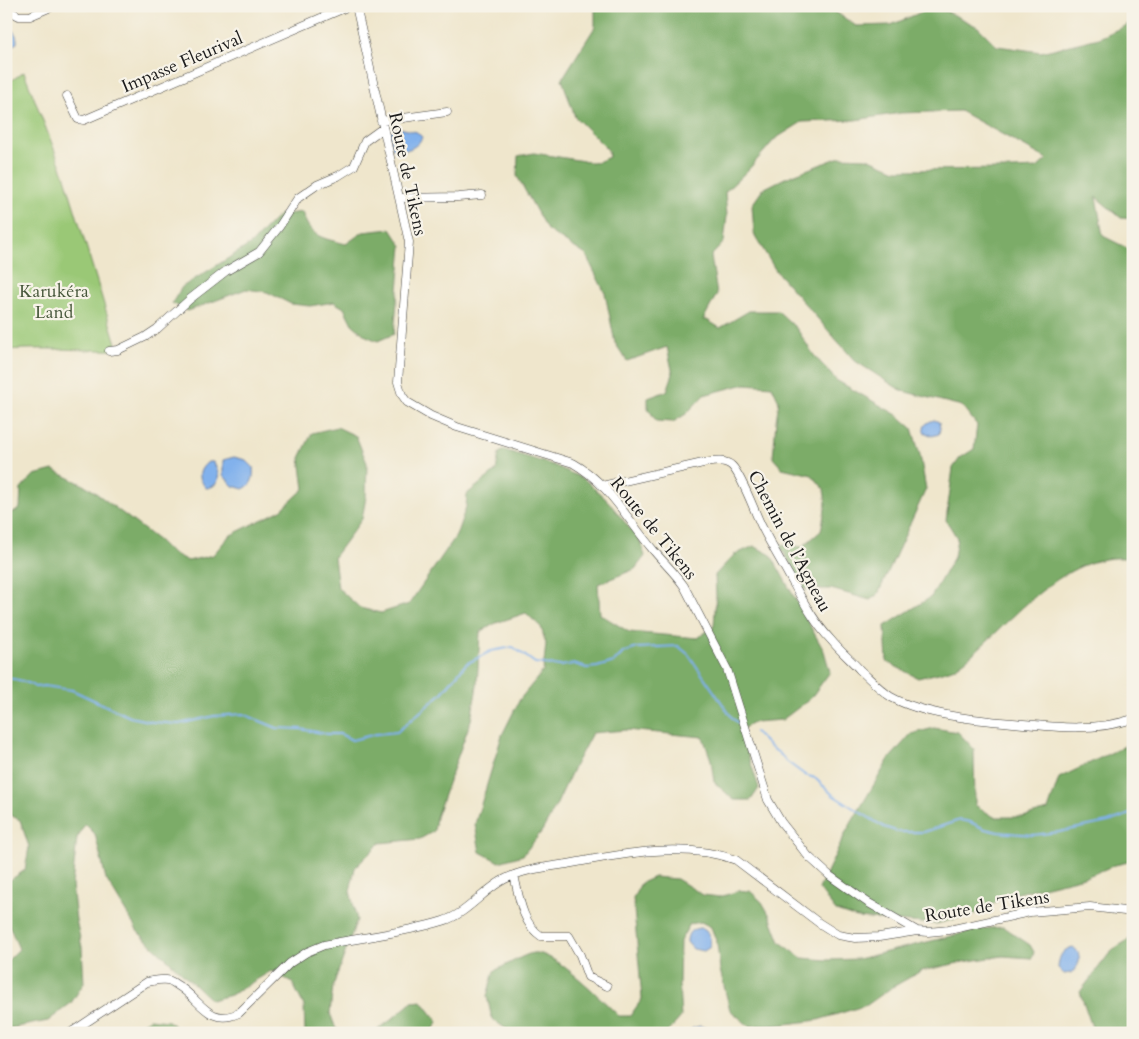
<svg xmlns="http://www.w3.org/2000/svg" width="1139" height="1039" font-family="Cardo,serif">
<rect width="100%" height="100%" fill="#f7f3e8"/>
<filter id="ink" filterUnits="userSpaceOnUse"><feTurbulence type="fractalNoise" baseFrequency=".02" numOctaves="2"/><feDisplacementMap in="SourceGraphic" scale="10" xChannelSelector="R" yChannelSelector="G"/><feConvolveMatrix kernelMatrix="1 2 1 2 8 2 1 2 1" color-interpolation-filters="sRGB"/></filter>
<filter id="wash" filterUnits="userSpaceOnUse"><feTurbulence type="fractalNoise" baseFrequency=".0096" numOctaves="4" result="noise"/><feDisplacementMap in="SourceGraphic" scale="20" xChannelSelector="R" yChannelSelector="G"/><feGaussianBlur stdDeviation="1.12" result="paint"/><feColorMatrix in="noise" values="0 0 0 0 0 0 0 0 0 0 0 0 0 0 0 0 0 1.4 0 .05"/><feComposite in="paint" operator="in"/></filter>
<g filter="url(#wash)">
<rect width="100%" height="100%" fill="#efe6cc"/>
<path fill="#9ac876" stroke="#5b7249" d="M24 72 65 177 118 350C80 351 43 347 6 350V84Z"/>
<path fill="#7bac67" stroke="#4c6442" d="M595 6H827L856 26 891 25 936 6 978 27 997 46 1041 52 1099 38 1133 22V219L1121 218 1096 197 1103 236 1133 251V559C1075 549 1026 605 988 640 977 650 964 663 952 669 941 673 929 675 918 678L887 662 885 626 931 597 954 557 957 538 946 520 953 468 960 458 974 449 977 425 962 406 902 391 855 361 776 271 754 234 752 205 763 189 785 178 840 157 867 158 896 170 1014 169 1037 168 1047 159 960 111 901 113 855 120 802 122 775 139 749 169 725 192 727 216 724 242 711 256 717 294 703 320H707L720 328 749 311H778L797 329 813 354 836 380 897 415 912 428 920 455 926 489 878 594 870 600 831 589H804L779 544 802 547 821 531 826 504 824 489 812 475 782 468 773 458 776 421 779 401 772 386 745 384 704 395 686 414 673 422 656 421 648 408V398L667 391 673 374 667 347 627 361 615 343 605 293 586 255 547 230 517 176 518 156 534 153 596 163 609 157 608 150 575 117 562 79 595 27Z
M302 212C310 238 323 238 346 244L363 232 391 229 402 246 394 334 378 341 366 336 352 324 344 308 334 302 310 306 291 304 267 292 246 289 188 311 172 303 182 287 251 244 279 215Z
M337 427 356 436 367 463 366 497 362 519 334 557 338 588 360 608 381 613 409 604 456 536 466 507 467 494 496 471 499 453 504 450 553 465 584 479 607 500 640 541 645 556 635 569 598 584 600 614 629 632 698 638 714 626 716 596 715 575 734 555 754 546 771 555 824 651 830 672 810 699 782 720 755 722 740 730 759 788 751 800H734L714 782 711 760 703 737 626 730 592 733 573 769 556 806 542 831 523 855 499 862 480 852 475 824 502 735 520 699 543 671 546 644 541 627 526 613 496 623 480 632 477 686 471 720 436 817 434 831 420 839 380 843 355 868 350 891 357 920 333 986 330 1013 336 1029 347 1033H305L304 1006 292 982 271 971 231 995 211 1000 138 932 106 879 95 834 85 824 77 838 72 885 76 920 82 947 84 983 71 1003 48 1021 6 1029V962L19 949 6 918V883L25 870 29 847 20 820 6 813V512H15L20 508 21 489 34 475 53 470 88 487 159 541 170 552 188 561 213 555 229 536 281 510 304 489 300 458 312 433Z
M934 728 958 732 974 749 975 805 994 817H1023L1048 810 1059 778 1133 742V861L1115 865 1088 876 1006 896 978 913 936 924 857 918 836 911 819 889 846 832 889 759 911 734Z
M654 877 677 879 703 895 720 897 738 891H750L762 902 770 916 780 942 802 958 828 960 858 959 980 929 1003 927 1030 945 1034 952 1032 958 1003 956 963 962 921 971 891 988 867 1005 818 1020 778 1025 749 1026 730 1010 720 970 717 943 711 927 701 922 690 924 680 941 679 985 681 1017 667 1033H512L492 1019 487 996 494 971C503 967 525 954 533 953 554 950 603 1001 619 1016H630L642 999 633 898 641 883Z
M1133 937V1033H1094L1080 992 1112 950Z
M422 1001 438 1022 431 1033H373L387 1023 412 1002Z
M149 1019 169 1021 181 1033H125Z"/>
<path fill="#81b1ec" stroke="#4e6684" d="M6 26C13 29 18 35 17 43L6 49Z
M399 128 417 132 422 137C418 148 404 153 393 149L390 132 394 129Z
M934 420 939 422 940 428 939 434 932 436 924 432C923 424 928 422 934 420Z
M234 457 246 460 253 467C254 477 253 485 243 489L233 486 223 475V460Z
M208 462H213C221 473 221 487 206 488 198 478 197 471 208 462Z
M700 928C708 930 712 938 710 947L704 951 693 949 687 942C687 933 691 929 700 928Z
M1073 947C1083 954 1080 967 1071 973L1064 974 1058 968C1059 957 1061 950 1073 947Z
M700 1026 714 1030 717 1033H687L693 1028Z"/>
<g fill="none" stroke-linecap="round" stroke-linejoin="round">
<path stroke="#81b1ec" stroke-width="2" d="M6 678C18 679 26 681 35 687L44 686 72 690 130 717 153 722 179 724 214 716 243 714 277 728 300 729 328 734H340L352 740 376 734 397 732 441 694 466 664 491 651 513 647 535 663 560 666 574 664 587 668 597 667 614 662 623 653 637 648 678 646 688 654 733 719 740 724
M755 732 770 747 779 753 786 761 805 775 815 778 834 796 884 827 899 832H924L960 820 970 822 985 829 998 832 1033 835 1059 832 1108 822 1133 813"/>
</g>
</g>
<g filter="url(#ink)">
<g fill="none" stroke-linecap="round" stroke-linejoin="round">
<defs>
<path id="minor" d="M356 6 409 242 398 382 402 395 407 402 431 416 457 427 573 463C609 483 628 521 654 551 664 563 675 573 684 586L727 669 768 800 781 822 808 856 830 876 867 902 917 931 928 932 949 930 1030 912 1090 907 1133 912
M6 9 19 16H30L53 6
M67 96 78 119 84 120 349 6
M381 121 447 112
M400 198 458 197 482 195
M109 351 118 350 145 337 157 329 190 299 226 271 259 252 279 227 298 198 317 185 338 176 354 166 365 141 383 128
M602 486 703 463C712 462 725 459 732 466 742 476 755 513 762 527 770 543 779 558 788 574 801 597 813 621 831 640 840 651 851 660 860 670 870 679 880 690 891 697 923 715 977 720 1013 723 1054 727 1093 732 1133 719
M514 875C519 896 522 924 541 936H569L580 955 588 977 607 986
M70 1033 147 982C153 981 160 979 167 980 170 980 174 983 177 985 201 999 208 1027 239 1013L290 963 307 952 324 945C363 937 404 933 443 921 467 914 483 890 505 879 524 869 547 867 567 864 620 854 684 841 736 860L819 923 838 935 855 938 879 937 917 931"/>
</defs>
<use href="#minor" stroke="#3c3a36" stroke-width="9"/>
<use href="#minor" stroke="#fff" stroke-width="8"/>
</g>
</g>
<g text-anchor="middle" stroke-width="4.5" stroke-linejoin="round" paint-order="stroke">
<g font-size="18" fill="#1c1c1c" stroke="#f7f3e8">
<text transform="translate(182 62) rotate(-23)" y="6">Impasse Fleurival</text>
<text transform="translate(408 174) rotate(78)" y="6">Route de Tikens</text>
<text transform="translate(654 528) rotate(51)" y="6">Route de Tikens</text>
<text transform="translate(790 541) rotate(62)" y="6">Chemin de l’Agneau</text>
<text transform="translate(987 906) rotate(-9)" y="6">Route de Tikens</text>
</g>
<g font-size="18" fill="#48583c" stroke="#f7f3e8">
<text x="54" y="297">Karukéra<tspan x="54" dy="21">Land</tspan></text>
</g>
</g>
<rect width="1139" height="1039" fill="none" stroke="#f7f3e8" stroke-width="25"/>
</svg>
